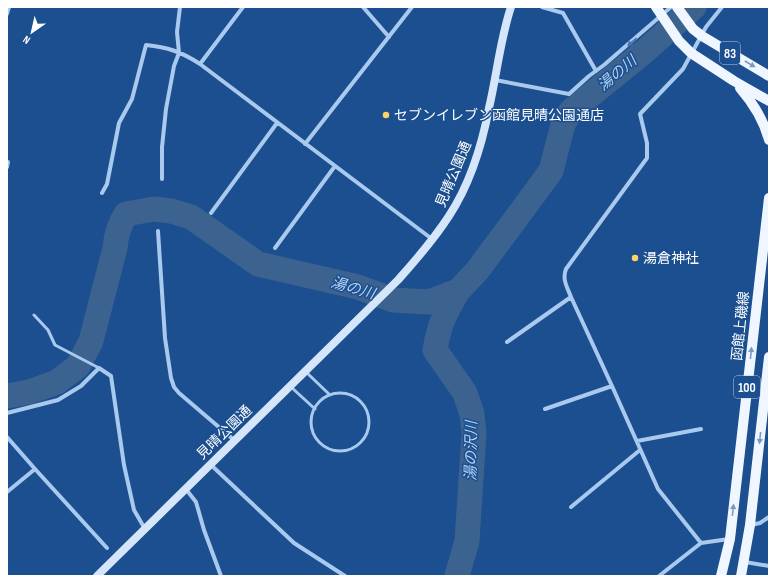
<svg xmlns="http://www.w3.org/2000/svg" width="776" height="583" font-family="'Sofia Sans Condensed','Noto Sans JP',sans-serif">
<rect width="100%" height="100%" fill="#1b4f8f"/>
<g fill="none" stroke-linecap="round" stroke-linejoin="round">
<path stroke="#3c6290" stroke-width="25" d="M7 396 29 392 57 382 78 366 91 341 115 248C116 235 119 225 126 214L154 209 171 211 191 217 258 264 358 287 393 300 429 302 458 291 477 271 523 209 551 171 563 124 571 111 645 51 694 7
M457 576 467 541 474 433 472 414 465 393 435 350C439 325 445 313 458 291"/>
<path stroke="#a9c9ee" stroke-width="3" d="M34 315 48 330 55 345 99 368
M306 372 330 395
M291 387 315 409
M311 422a29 29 0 1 1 58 0a29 29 0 1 1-58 0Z"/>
<path stroke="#a9c9ee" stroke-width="4" d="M363 7 389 37
M542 7 563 13 596 71
M7 14 9 7
M200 64 243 7
M495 80 569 94 589 76 604 65 671 7
M305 144 412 7
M7 162H8L7 167
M162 179V147L166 109 174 66 179 53 177 32 180 7
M102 193 107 184 119 123 132 99 146 45C167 47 182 52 200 64L432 239
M211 213 277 123
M158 231 165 338 171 378 174 387 179 393 234 440
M275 248 335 166
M571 297C567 287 562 279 566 269L647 158V143L640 114 683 69 706 27 722 7
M507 342 571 297 612 386 658 489 701 543
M545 409 612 386
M7 413 58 400 81 386 99 368 111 376 124 465 134 510 145 529
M7 437 35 469
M637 441 701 429
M210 464 294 543 345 576
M185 488 196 502 204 530 221 576
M7 492 35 469 107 548
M571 507 640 450
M751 525 760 523 769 517
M745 562 769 566
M659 576 701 543 729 539"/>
<path stroke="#d6e6fa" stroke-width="8" d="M97 576 398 280C416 260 434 239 449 216 470 184 482 145 489 108 497 74 500 40 511 7"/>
<path stroke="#f0f6ff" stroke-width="10" d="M656 7 679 41 691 53 734 81 769 101
M677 7 693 29 702 36 769 76
M740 88C753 103 764 121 769 140
M721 576 730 539 769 198
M741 576 750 525 769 357"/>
</g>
<defs><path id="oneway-solid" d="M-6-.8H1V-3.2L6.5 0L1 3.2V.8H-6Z"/></defs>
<use fill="#4674ac" href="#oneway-solid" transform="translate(632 42) rotate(140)"/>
<g fill="#7b9ac1">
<use href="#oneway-solid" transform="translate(750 64) rotate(30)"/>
<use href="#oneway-solid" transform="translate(751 353) rotate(-84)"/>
<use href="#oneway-solid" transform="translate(760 438) rotate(96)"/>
<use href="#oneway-solid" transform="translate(733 510) rotate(-84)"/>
</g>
<g fill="#ffd166" stroke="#1b4f8f" stroke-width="1.5">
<circle cx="386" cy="115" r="4"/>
<circle cx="635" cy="258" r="4"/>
</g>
<g text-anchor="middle" stroke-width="3" stroke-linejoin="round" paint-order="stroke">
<g fill="#1b4f8f" stroke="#bbcadd" stroke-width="1">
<rect x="720" y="42" width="20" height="22" rx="3"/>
<rect x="734" y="376" width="26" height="22" rx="3"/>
</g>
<g font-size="13" font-weight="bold" fill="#fff">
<text x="730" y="58">83</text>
<text x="747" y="392">100</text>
</g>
<g font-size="14" fill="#fff" stroke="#1b4f8f" text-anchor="start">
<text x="394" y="120">セブンイレブン函館見晴公園通店</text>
<text x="643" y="263">湯倉神社</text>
</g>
<g font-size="14" fill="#fff" stroke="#1b4f8f">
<text transform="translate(453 174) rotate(-67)" y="5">見晴公園通</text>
<text transform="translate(740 326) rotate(-84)" y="5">函館上磯線</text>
<text transform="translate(224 432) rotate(-44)" y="5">見晴公園通</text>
</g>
<g font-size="15" font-style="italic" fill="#b5d3f5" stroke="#1b4f8f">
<text transform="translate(617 73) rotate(-40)" y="5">湯の川</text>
<text transform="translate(353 288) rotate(16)" y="5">湯の川</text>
<text transform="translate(471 451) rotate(-89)" y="5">湯の沢川</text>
</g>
</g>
<rect width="776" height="583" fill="none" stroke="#ffffff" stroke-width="16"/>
<g transform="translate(32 32) rotate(214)" stroke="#1b4f8f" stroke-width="3" paint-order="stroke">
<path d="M0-3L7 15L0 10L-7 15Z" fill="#ffffff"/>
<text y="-6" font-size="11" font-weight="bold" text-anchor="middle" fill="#ffffff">N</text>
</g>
</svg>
